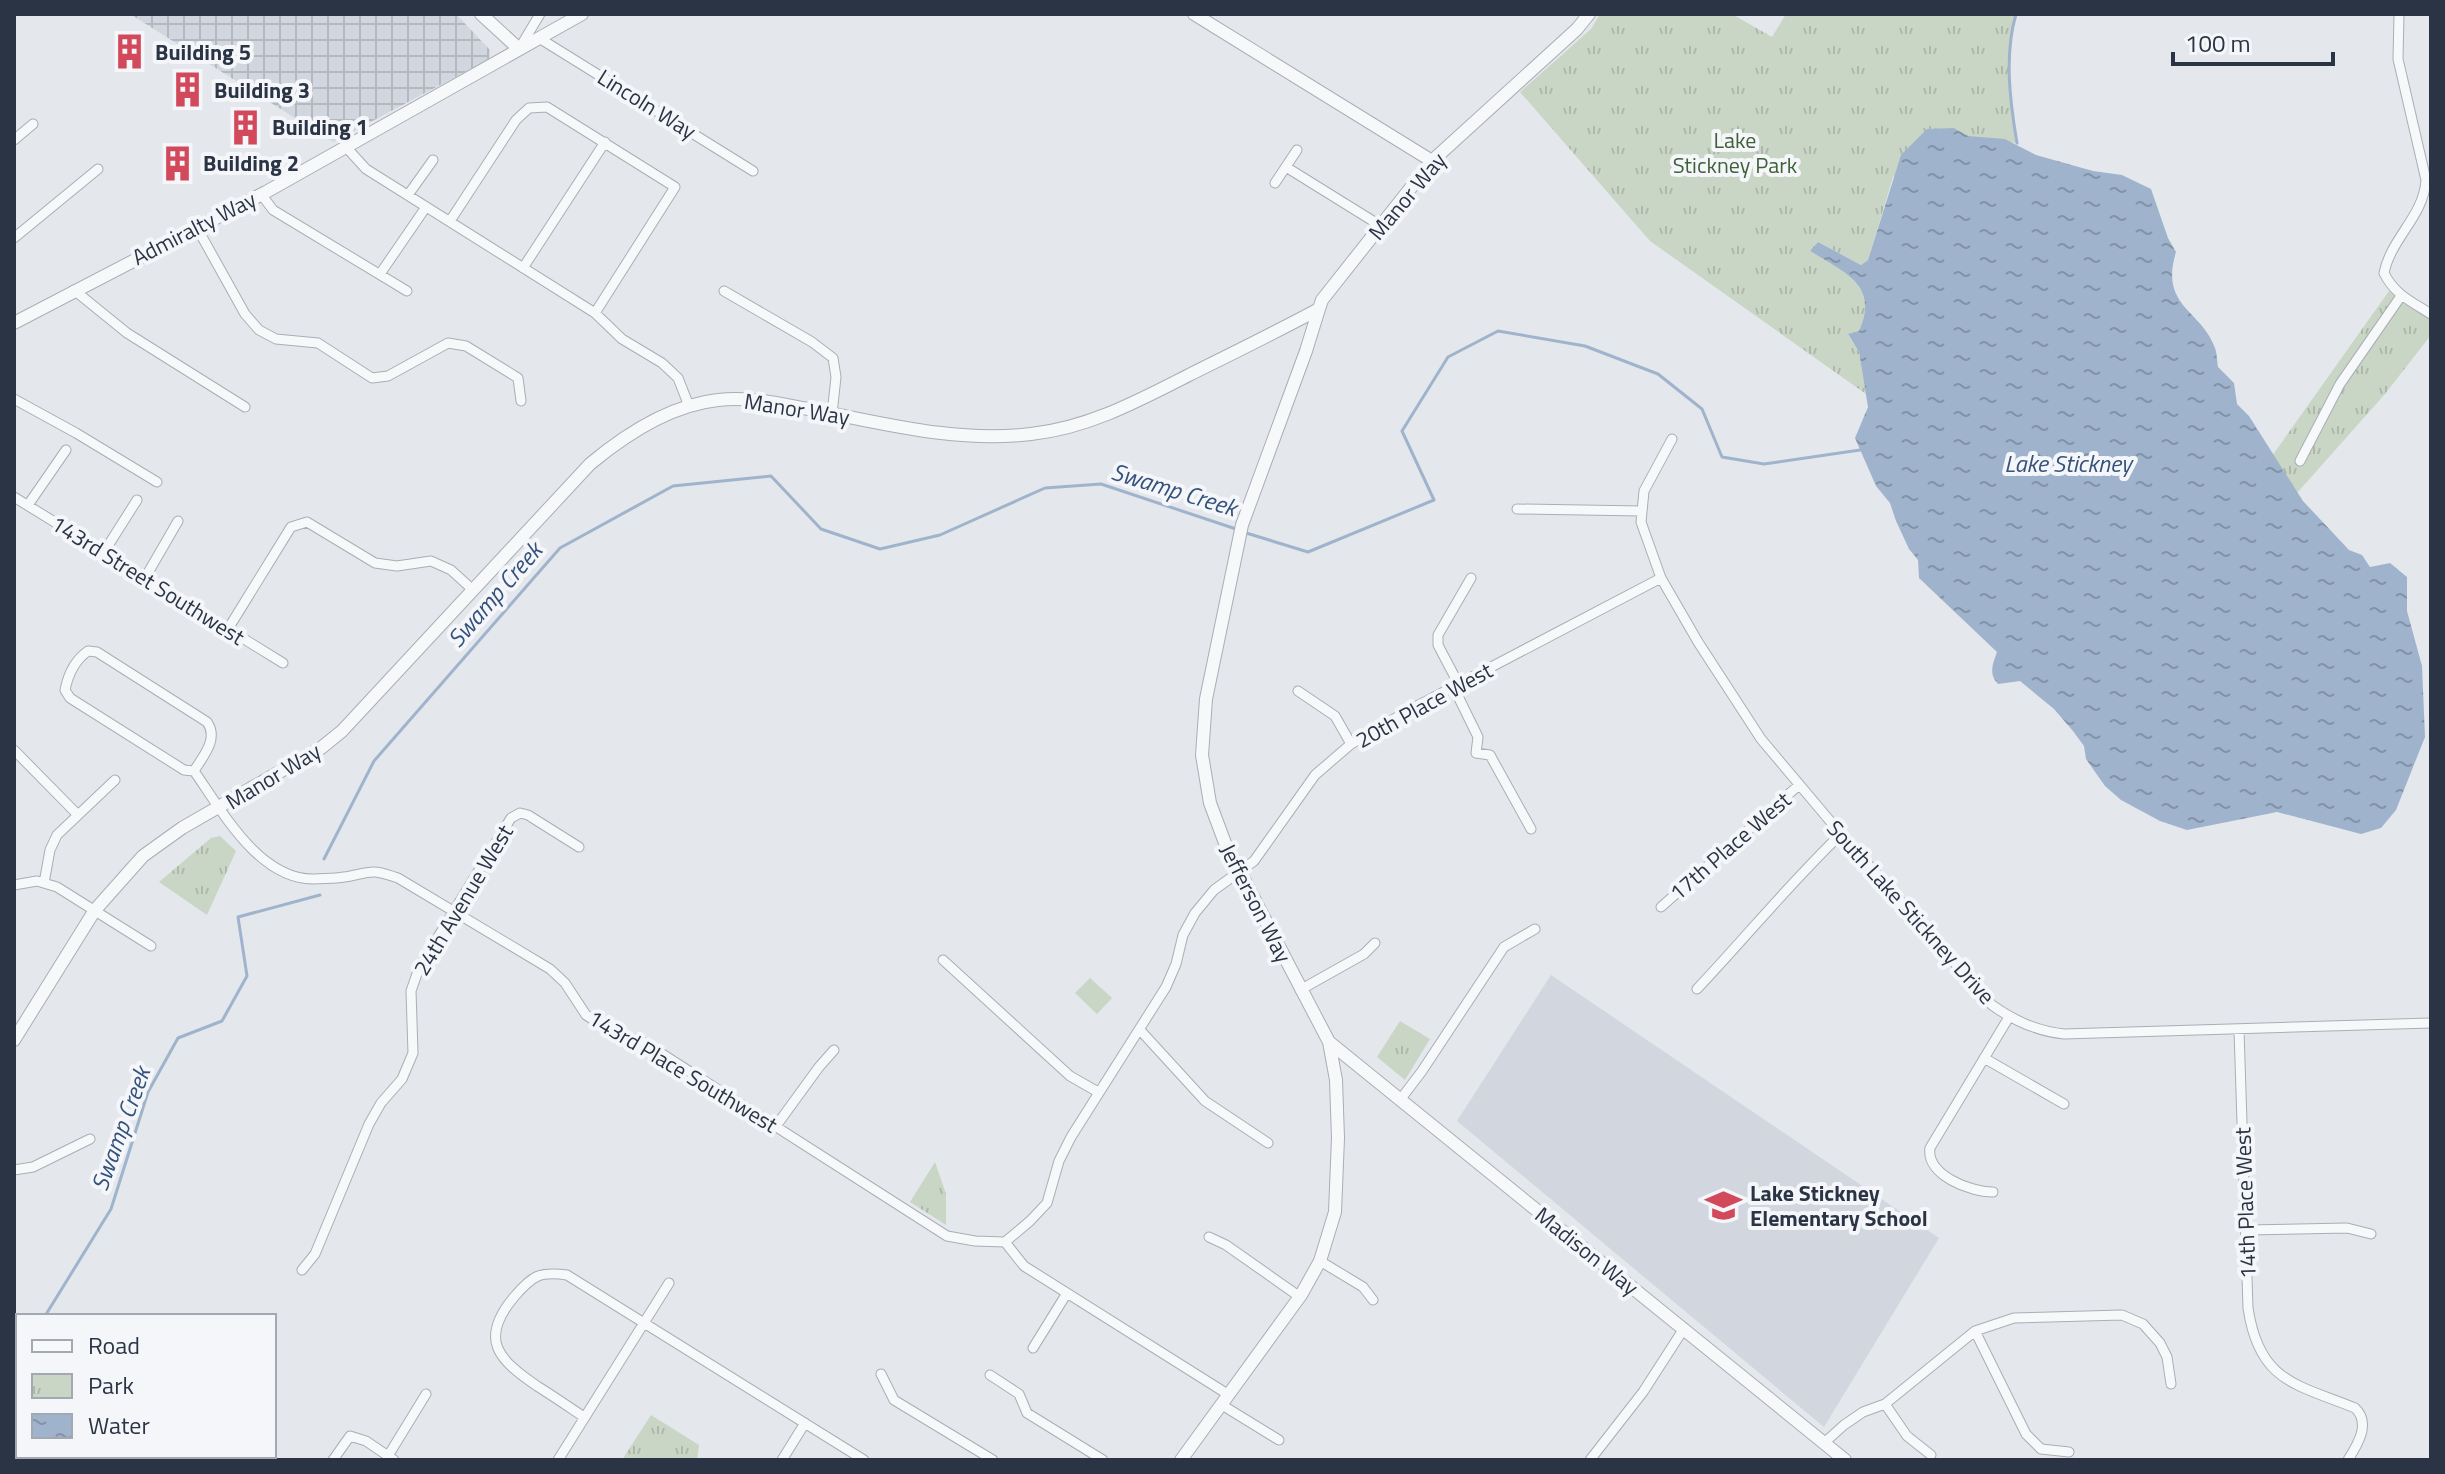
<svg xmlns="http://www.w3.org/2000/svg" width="2445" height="1474" font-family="'Titillium Web',sans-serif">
<defs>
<pattern id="industrial-grid" width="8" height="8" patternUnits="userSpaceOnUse" patternTransform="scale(2)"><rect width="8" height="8" fill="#d2d6de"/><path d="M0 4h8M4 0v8" fill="none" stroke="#b4b8c0"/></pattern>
<pattern id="park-tufts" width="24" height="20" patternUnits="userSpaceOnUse" patternTransform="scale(2)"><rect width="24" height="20" fill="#c9d6c5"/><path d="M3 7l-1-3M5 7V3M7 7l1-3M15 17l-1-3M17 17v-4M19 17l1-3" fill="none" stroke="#adb8ab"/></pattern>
<pattern id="water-ripples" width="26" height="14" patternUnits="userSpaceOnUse" patternTransform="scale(2)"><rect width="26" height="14" fill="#9fb4cc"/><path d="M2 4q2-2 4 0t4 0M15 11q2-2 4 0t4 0" fill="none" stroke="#8293a7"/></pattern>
</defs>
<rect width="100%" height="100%" fill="#e4e7ec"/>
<path fill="#d2d6de" d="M1551 975 1939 1238 1824 1427 1457 1121Z"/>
<path fill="url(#industrial-grid)" d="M130 14H456L490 50 489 59 333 142Z"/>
<path fill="#c9d6c5" d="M1090 978 1112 998 1097 1014 1075 993Z"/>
<path fill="url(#park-tufts)" d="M1600 14H1732L1772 37 1786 14H2016C2004 55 2010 102 2017 143L1967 136 1954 128 1893 177 1868 260 1861 265 1818 242 1810 251C1844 273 1880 284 1859 331L1848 335 1859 352 1866 394 1650 241 1520 92 1591 29Z
M2389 291 2399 300 2431 320V335L2385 394 2297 493 2272 456Z
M220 836 236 851 207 915 159 882 211 838Z
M1400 1021 1430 1039 1405 1080 1377 1057Z
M935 1162 946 1194V1225L910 1202Z
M651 1415 699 1445 697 1460H622Z"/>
<path fill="url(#water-ripples)" d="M1954 128 1968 136 2005 139 2036 155 2093 171 2122 175 2151 189 2168 238 2176 252C2159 307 2202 310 2215 348 2217 353 2217 361 2218 367L2234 383 2237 404 2249 416 2303 501 2349 550 2362 555 2370 567 2390 563 2407 577V611L2422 666 2425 737 2396 810 2381 828 2361 834 2277 812 2187 830 2160 821 2121 800 2105 786 2086 759 2084 746 2073 731 2054 709 2020 681 1998 684C1988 674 1993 663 1997 652L1919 578 1918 560 1909 549 1896 521 1890 503 1876 486 1855 438 1868 407 1859 352 1848 334 1859 331C1880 284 1843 272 1810 251L1818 242 1861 265 1868 260 1901 155 1927 129Z"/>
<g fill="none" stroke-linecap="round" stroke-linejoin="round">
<path stroke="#9fb4cc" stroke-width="3" d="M2016 14C2004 55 2010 102 2017 143
M1243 532 1308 552 1434 500 1402 431 1448 357 1498 331 1585 346 1658 374 1702 409 1722 457 1764 464 1860 450
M324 859 374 761 560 548 673 486 771 476 821 529 880 549 940 535 1045 488 1101 484 1236 529
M45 1316 111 1209 148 1092 178 1038 222 1021 247 976 238 917 320 895
M14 1362 18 1359"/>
<defs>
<path id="minor" d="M2399 14 2398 59 2426 180C2424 216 2391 238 2384 273 2394 294 2412 302 2431 314
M539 38 753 171
M519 49 540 14
M14 140 33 124
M345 146 366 169 595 313 622 339 662 363 678 378 689 406
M1286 167 1381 226
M1275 183 1297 150
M261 194 273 210 407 291
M408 195 433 160
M450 221 516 120 529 108 547 107 675 187 595 313
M196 226 245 314 259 330 276 339 318 343 372 378 388 376 448 343 466 346 518 378 521 401
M14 238 98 169
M523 268 605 142
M380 274 426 207
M74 290 127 333 245 407
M724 291 812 342 833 358 836 377 832 414
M14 399 76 433 157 482
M1672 439 1644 491 1641 522 1661 578 1698 642 1761 739 1841 834 1992 1005C2014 1021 2036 1031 2064 1034L2431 1023
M2300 461 2340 384 2401 296
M14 497 283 663
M28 505 66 450
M1517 509 1642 511
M104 552 137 500
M145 578 178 521
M228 629 291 527 307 522 375 563 397 566 431 561 451 570 473 590
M1459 685 1438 645V635L1471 578
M1454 688 1478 737 1476 753 1490 755 1531 829
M1298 691 1335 716 1351 744
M14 750 78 815
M194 771C203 756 219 739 207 722L97 652 88 651C75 660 68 675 65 690L70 698 184 770 194 771C221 809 258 879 313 879 323 878 334 879 344 877 354 876 364 872 374 872 382 872 391 876 398 878L550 969 565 983 586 1015 611 1031 645 1043 947 1236 975 1241 1005 1242 1024 1266 1229 1395
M44 883 50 850 57 835 115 780
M14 885 37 881 57 887 151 946
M1661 907 1799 785
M943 960 1070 1076 1098 1092
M1697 989C1745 938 1790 883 1841 834
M1300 990 1364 954 1375 943
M1140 1030 1205 1101 1268 1143
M2239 1030 2248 1308C2259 1382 2296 1384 2355 1408 2371 1423 2358 1444 2348 1460
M1984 1058 2064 1104
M1400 1100 1422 1071 1504 947 1535 929
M776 1126 819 1067 834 1050
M14 1170 33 1167 90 1139
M1993 1192C1970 1192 1926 1175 1930 1148L2009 1017
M2246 1230 2347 1228 2371 1234
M1209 1237 1226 1245 1300 1297
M1005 1242 1030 1221 1047 1203 1059 1161 1071 1137 1166 987 1176 964 1183 935 1195 913 1214 890 1254 861 1315 775 1351 744 1413 708 1661 578
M1320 1261 1363 1287 1373 1300
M302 1270 315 1254 369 1124 381 1103 402 1079 413 1053 411 991 419 968 511 818 520 813 528 815 579 847
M1975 1331 2026 1434 2041 1449 2069 1452
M1033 1348 1067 1293
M881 1374 894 1400 993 1460
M990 1375 1019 1394 1027 1413 1103 1460
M1885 1404 1907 1436 1931 1455
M1222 1405 1279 1440
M584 1417C569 1407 553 1396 537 1386 499 1360 478 1340 514 1297 532 1276 539 1271 567 1275L864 1460
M1824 1443 1844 1425 1863 1412 1885 1404 1975 1331 2014 1318 2122 1315 2143 1324 2160 1343 2167 1357 2171 1384
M388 1456 426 1394
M333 1460 350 1436 366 1441 394 1460
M558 1460 669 1283
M782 1460 805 1423
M1590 1460 1643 1392 1683 1330"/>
<path id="tertiary" d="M481 14 519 49
M1194 14 1432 161
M14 323 266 192 582 14
M14 1040 95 910 143 856 182 828 321 748 342 731 590 464C626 434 670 405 718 400 749 396 779 404 809 409 883 423 955 443 1031 434 1088 428 1138 401 1189 375 1233 353 1276 332 1319 309L1322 300 1432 161 1577 29 1589 14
M1329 1042 1845 1460
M1181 1460 1301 1295 1320 1261 1335 1212 1338 1138 1336 1080 1329 1042 1225 843 1210 803 1202 755 1206 699 1242 525 1306 351 1319 309"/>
</defs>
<use href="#minor" stroke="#a9aeb7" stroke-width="11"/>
<use href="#tertiary" stroke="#a9aeb7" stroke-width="14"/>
<use href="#minor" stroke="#f7f8fa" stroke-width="9"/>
<use href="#tertiary" stroke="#f7f8fa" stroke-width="12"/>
</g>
<defs>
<symbol id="building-bare" viewBox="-9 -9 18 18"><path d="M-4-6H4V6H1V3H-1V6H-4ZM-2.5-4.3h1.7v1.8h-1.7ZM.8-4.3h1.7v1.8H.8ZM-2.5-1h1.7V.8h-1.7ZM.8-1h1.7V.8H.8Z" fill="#d1495b" stroke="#f4f6f9" stroke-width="2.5" paint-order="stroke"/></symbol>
<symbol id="school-bare" viewBox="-9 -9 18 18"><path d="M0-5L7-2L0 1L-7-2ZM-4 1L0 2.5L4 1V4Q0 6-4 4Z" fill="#d1495b" stroke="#f4f6f9" stroke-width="2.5" paint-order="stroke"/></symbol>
</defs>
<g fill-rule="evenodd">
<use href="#building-bare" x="104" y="26" width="51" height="51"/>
<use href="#building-bare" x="162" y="64" width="51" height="51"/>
<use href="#building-bare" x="220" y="102" width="51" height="51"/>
<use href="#building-bare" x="152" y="138" width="51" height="51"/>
<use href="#school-bare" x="1698" y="1180" width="51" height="51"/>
</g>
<g text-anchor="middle" stroke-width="8" stroke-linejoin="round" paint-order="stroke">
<g font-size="22" font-weight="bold" fill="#2b3445" stroke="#f4f6f9" text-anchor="start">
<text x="155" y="60">Building 5</text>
<text x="214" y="98">Building 3</text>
<text x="272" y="135">Building 1</text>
<text x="203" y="171">Building 2</text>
<text x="1750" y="1201">Lake Stickney<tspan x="1750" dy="25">Elementary School</tspan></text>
</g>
<g font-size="22" fill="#2b3445" stroke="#f4f6f9">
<text transform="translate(647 104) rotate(32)" y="8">Lincoln Way</text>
<text transform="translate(1407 196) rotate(-50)" y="8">Manor Way</text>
<text transform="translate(194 228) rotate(-27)" y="8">Admiralty Way</text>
<text transform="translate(797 409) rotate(9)" y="8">Manor Way</text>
<text transform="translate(148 580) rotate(32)" y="8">143rd Street Southwest</text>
<text transform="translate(1424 705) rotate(-29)" y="8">20th Place West</text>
<text transform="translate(273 776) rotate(-31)" y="8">Manor Way</text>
<text transform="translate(1730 846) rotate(-41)" y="8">17th Place West</text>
<text transform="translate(463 900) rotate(-59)" y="8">24th Avenue West</text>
<text transform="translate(1256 903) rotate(63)" y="8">Jefferson Way</text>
<text transform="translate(1911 912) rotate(48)" y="8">South Lake Stickney Drive</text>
<text transform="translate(683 1071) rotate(31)" y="8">143rd Place Southwest</text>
<text transform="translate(2245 1203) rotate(-92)" y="8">14th Place West</text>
<text transform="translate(1587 1251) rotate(39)" y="8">Madison Way</text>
</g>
<g font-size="22" fill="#3f6138" stroke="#f4f6f9">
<text x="1735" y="148">Lake<tspan x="1735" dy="25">Stickney Park</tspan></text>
</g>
<g font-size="24" font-style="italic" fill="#34527a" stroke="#f4f6f9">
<text x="2068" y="472">Lake Stickney</text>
<text transform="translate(1174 490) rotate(17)" y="8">Swamp Creek</text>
<text transform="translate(495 595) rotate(-49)" y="8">Swamp Creek</text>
<text transform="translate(121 1129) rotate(-70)" y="8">Swamp Creek</text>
</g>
</g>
<rect width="2445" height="1474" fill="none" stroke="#2b3445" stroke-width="32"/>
<rect x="16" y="1314" width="260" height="144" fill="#f4f6f9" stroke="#a4a8b1" stroke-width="2"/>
<rect x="32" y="1340" width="40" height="12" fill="#f7f8fa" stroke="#a4a8b1" stroke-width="2"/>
<text x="88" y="1354" font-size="24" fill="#2b3445">Road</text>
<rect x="32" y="1374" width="40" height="24" fill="url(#park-tufts)" stroke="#a4a8b1" stroke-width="2"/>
<text x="88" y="1394" font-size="24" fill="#2b3445">Park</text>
<rect x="32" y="1414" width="40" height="24" fill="url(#water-ripples)" stroke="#a4a8b1" stroke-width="2"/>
<text x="88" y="1434" font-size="24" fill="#2b3445">Water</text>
<path d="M2173 52v12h160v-12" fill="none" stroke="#2b3445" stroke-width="4"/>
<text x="2185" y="52" font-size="24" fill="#2b3445" stroke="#f4f6f9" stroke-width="6" paint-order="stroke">100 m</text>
</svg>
